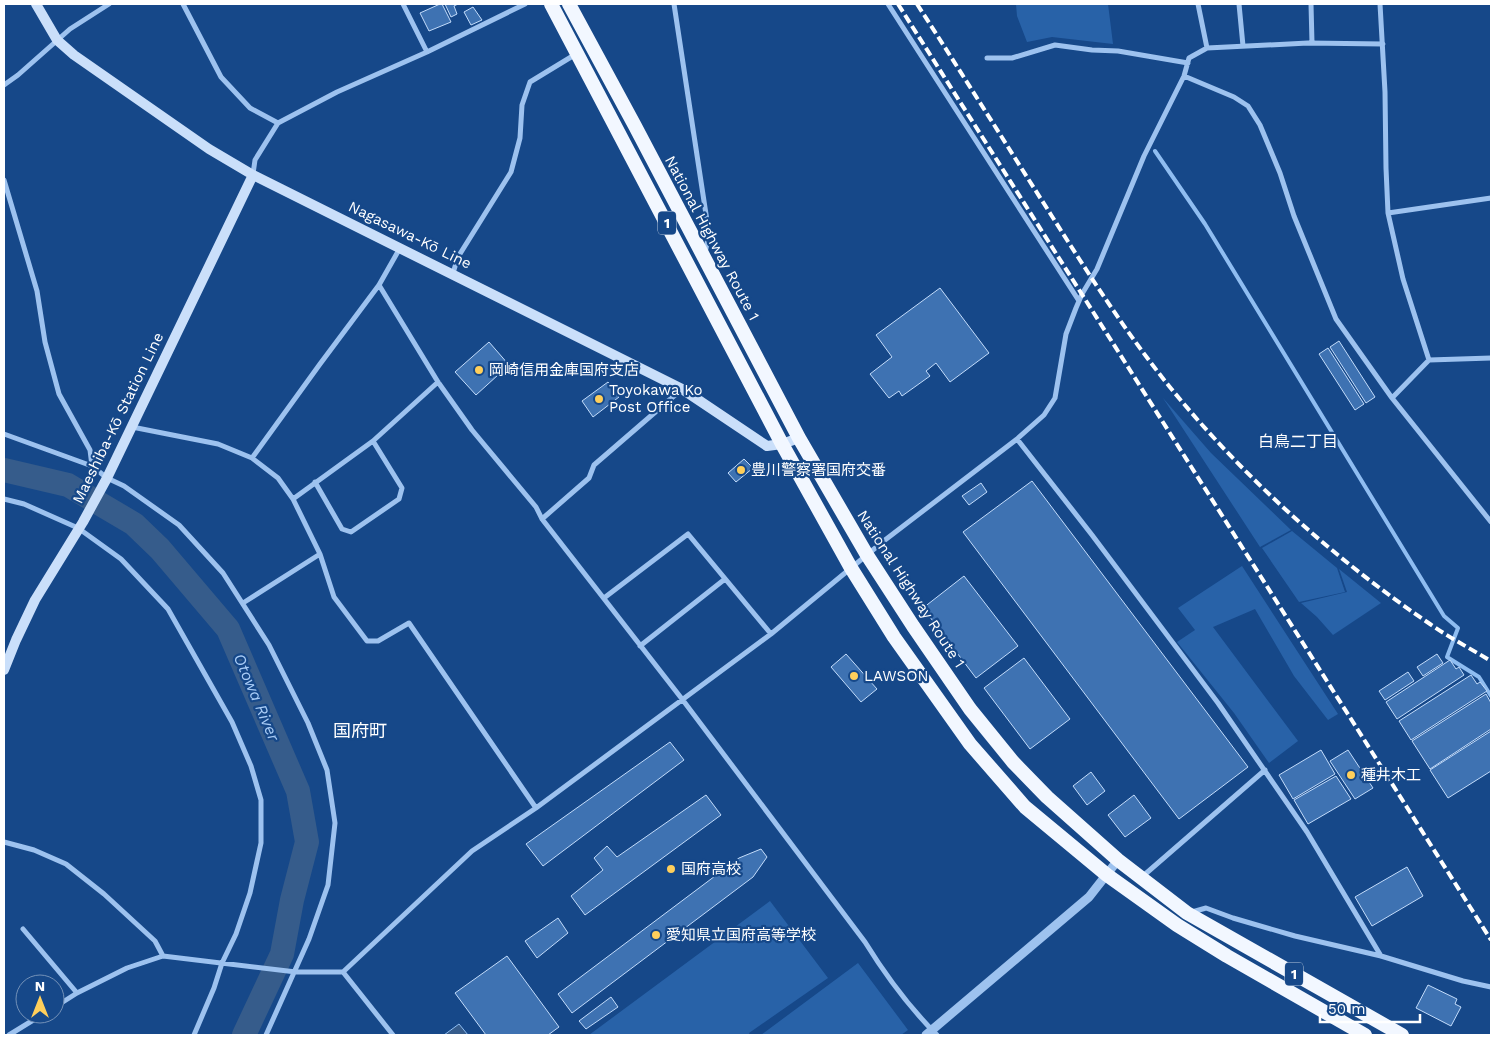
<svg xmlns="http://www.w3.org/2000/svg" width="1495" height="1039" font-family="'Work Sans','Noto Sans JP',sans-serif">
<rect width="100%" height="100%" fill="#164889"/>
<path fill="#2862a8" d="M1016 4H1108L1113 44 1052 37 1027 42 1017 16Z
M1163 398 1211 453 1291 530 1260 547Z
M1292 531 1337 568 1345 592 1299 602 1262 548Z
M1242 566 1338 714 1328 720 1294 676 1255 609 1213 627 1298 741 1269 763 1234 713 1177 642 1195 630 1178 608Z
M1339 569 1381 603 1333 635 1317 617 1301 603 1347 592Z
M770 901 828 978 749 1033 750 1035H589Z
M858 963 908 1030 901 1035H761Z"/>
<path fill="#365c8b" stroke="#8fbdf1" d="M459 1024 468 1035H444Z"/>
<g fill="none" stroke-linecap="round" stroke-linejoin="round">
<path stroke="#8fbdf1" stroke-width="4" d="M1155 151 1205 224 1444 616 1458 628 1447 657 1479 677 1491 696"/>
<path stroke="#365c8b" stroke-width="24" d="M4 470 68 485 134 524 160 549 228 629 298 791 307 842 292 900 282 954 244 1035"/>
</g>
<path fill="#3e72b2" stroke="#c3dcfb" d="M440 4H442L451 22 429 31 420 13Z
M445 4H458L454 6 457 14 451 17Z
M473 7 482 20 471 25 464 12Z
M940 288 989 353 950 382 936 363 926 371 930 376 902 396 899 391 889 398 870 374 892 357 876 335Z
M1339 341 1375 397 1366 403 1330 347Z
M489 342 509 365 476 395 455 372Z
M1328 348 1364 404 1355 410 1319 354Z
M608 382 619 397 593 417 582 401Z
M744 459 753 468 736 482 728 473Z
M1032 481 1248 767 1179 819 963 532Z
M981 483 987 492 969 505 962 496Z
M964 576 1018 646 976 678 923 608Z
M846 654 877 689 861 702 831 667Z
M1437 654 1443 663 1423 676 1417 667Z
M1024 658 1070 719 1030 749 984 688Z
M1450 660 1456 669 1459 667 1464 675 1397 719 1386 702Z
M1408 672 1414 681 1385 700 1379 691Z
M1471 675 1477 684 1480 682 1487 691 1411 740 1399 721Z
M1486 694 1491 703V729L1430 769 1412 741Z
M1491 731V771L1448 798 1430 770Z
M670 742 684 760 543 866 526 844Z
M1321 750 1335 774 1293 799 1279 775Z
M1348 750 1373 788 1355 799 1330 761Z
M1091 772 1105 791 1087 805 1073 786Z
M1336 776 1351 799 1308 824 1294 800Z
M706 795 721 815 585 915 571 896 603 870 594 858 607 846 617 857Z
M1134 795 1151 818 1125 837 1108 815Z
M761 849 767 857 753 877 572 1013 558 994 739 858Z
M1407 867 1423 896 1372 926 1355 897Z
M558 918 568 933 537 958 525 941Z
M507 956 559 1027 548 1035H486L455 993Z
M1428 985 1457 999 1455 1004 1461 1007 1451 1026 1416 1008Z
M611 997 618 1007 586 1029 579 1021Z"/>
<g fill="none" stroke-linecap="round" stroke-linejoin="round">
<path stroke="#9dc2ef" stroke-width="5" d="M183 4 221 77 250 108 278 123
M403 4 427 52
M674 4 709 234 705 253
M888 4 1079 301
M1198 4 1207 48
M1239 4 1243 46
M1311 4 1312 43
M1380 4 1385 92 1386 168 1388 213 1403 279 1429 360
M987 58H1012L1055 45 1092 50 1118 51 1188 63
M1184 76 1234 97 1248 106 1260 125 1280 173 1294 216 1336 319 1392 398 1491 522
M4 85 18 75 70 29 109 4
M253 174 255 160 278 123 337 92 427 52 525 4
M4 180 37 291 45 342 59 394 90 450 92 466
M1388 213 1491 198
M453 273 458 257 511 172 520 138 522 105 530 82 576 54
M379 285 438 382 472 430 536 507 542 519 682 699 865 942C886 976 909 1007 937 1035
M1392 398 1429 360 1491 358
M132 427 218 444 252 458 278 478 293 499 320 554 334 597 367 641H378L409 623 536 808
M4 434 92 466 107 478 124 486 179 525 223 573 269 645 308 723 327 770 335 823 328 885 309 939 266 1035
M1017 439 1092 535 1218 703 1307 832 1381 956
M373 441 438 382
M252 458 320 364 379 285 400 248
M4 499 24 504 78 528 121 559 168 609 232 722 251 766 261 800V843L250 893 236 934 222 963 214 988 194 1035
M293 499 373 441 402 488 399 499 351 532 342 529 315 482
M542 519 589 478 594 465 682 389
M604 598 688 534 771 634
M243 603 320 554
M640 646 725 579
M4 842 34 850 66 864 104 894 155 941 163 956
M1143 876 1265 770
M1192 912 1206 908 1233 918 1295 936 1381 956 1463 981 1491 987
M23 929 77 993
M343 972 393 1035
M55 1007 77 993 127 968 163 956 296 972H343L472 851 536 808 771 634 885 540 1017 439 1044 415 1055 398 1066 334 1076 308 1082 294 1097 269 1144 156 1184 76 1189 58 1207 48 1308 43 1383 44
M9 1035 43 1014"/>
<path stroke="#9dc2ef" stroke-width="9" d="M926 1035 1089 897 1118 860"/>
<path stroke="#cadffa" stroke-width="10" d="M36 4 57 40 74 55 209 149 253 175 682 389 767 446 782 444 799 438
M4 670 16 640 35 600 83 522 107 478 253 175"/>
<path stroke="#f2f7ff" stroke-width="14" d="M551 4 782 444 851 568 894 637 970 744 1025 807 1107 875 1177 925 1227 956 1365 1035
M569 4 635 126 799 438 867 555 913 626 970 709 1013 762 1047 797 1118 860 1187 913 1402 1035"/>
<path stroke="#fff" stroke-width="4" stroke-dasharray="9 4" stroke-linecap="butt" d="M898 4 1491 940
M917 4C961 72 1004 141 1048 210 1086 270 1124 330 1169 386 1243 477 1333 558 1430 624 1450 638 1471 649 1491 661"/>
</g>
<g fill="#ffcf5b" stroke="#164889" stroke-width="2">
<circle cx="479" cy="370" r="5"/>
<circle cx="599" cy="399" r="5"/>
<circle cx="741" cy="470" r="5"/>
<circle cx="854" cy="676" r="5"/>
<circle cx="1351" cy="775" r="5"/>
<circle cx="671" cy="869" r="5"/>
<circle cx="656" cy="935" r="5"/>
</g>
<g text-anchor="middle" stroke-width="4.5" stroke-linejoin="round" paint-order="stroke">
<g fill="#164889" stroke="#b9c8dc" stroke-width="1">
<rect x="658" y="211.5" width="18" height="23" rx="4"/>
<rect x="1285" y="962.5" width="18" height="23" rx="4"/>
</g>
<g font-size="14" font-weight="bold" fill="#fff">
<text x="667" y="228">1</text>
<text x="1294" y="979">1</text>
</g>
<g font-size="15" fill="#fff" stroke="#164889">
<text transform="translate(410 235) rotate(26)" y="5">Nagasawa-Kō Line</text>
<text transform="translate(712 238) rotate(62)" y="5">National Highway Route 1</text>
<text transform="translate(118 418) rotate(-64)" y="5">Maeshiba-Kō Station Line</text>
<text transform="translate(911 589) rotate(57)" y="5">National Highway Route 1</text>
</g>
<g font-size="15" fill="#fff" stroke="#164889" text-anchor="start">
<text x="489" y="375">岡崎信用金庫国府支店</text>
<text x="609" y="395">Toyokawa Ko<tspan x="609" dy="17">Post Office</tspan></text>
<text x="751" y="475">豊川警察署国府交番</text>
<text x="864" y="681">LAWSON</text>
<text x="1361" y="780">種井木工</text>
<text x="681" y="874">国府高校</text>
<text x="666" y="940">愛知県立国府高等学校</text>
</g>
<g font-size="16" fill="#fff" stroke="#164889">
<text x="1298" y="447">白鳥二丁目</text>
</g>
<g font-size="16" font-style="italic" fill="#a9ccf6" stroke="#164889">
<text transform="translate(257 697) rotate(67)" y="6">Otowa River</text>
</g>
<g font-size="18" fill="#fff" stroke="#164889">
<text x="360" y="737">国府町</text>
</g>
</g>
<rect width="1495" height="1039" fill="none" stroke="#ffffff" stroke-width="10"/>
<g transform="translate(40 999)"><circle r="24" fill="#164889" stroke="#7391b8"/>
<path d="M0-4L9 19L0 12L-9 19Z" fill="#ffcf5b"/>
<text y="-8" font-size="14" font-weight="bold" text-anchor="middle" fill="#ffffff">N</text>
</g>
<path d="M1320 1014v8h100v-8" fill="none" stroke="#ffffff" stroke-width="2.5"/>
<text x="1328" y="1014" font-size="15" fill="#ffffff" stroke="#164889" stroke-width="4" paint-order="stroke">50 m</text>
</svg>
